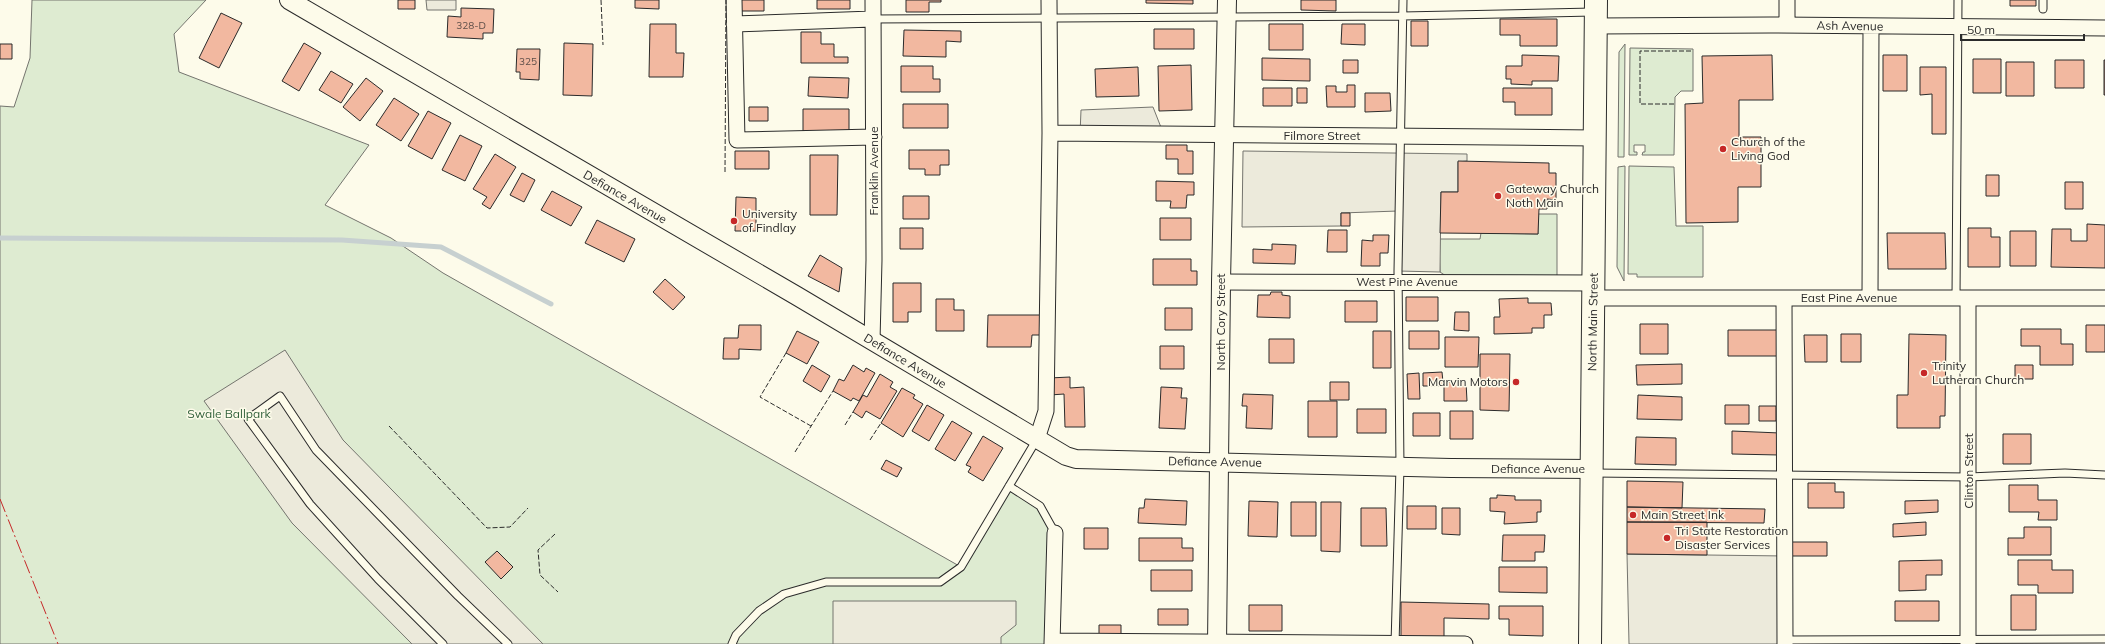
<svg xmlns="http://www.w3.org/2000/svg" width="2105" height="644" font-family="Mulish,sans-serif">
<rect width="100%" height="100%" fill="#fdfbea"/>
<path fill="#deebd1" stroke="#74746e" d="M32 0H206L174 34 179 72 369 145 325 205 391 238 443 273 961 567 1009 486 1040 506 1055 533 1052 644H0V106L14 107 30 58Z
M1625 44 1624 157H1618L1619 52Z
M1630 48 1693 49V91H1681L1675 97 1674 155H1642L1643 152H1645V145H1634V152H1637V155H1629Z
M1625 166 1624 281 1617 267 1618 167Z
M1629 166 1674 167 1676 226H1703V277H1637V274H1628Z
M1538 214H1557V277L1446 276 1440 272 1439 239H1480L1481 233 1538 234Z"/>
<path fill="#eceadb" stroke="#74746e" d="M426 0H456V10H427Z
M1153 107 1164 135 1080 134 1081 110Z
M1243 151 1467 154V161L1458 162V192H1441L1440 272 1398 271V211L1341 213V226L1242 227Z
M285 350 343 440 543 644H412L292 523 204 401Z
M1627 554 1785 556V644H1629Z
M833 601H1016V625L1001 637V644H833Z"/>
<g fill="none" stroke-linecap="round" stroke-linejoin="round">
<path stroke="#c7d0d0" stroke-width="5" d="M0 238 342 240 441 247 551 304"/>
</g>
<path fill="#f2b8a0" stroke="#2b2b2b" d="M398 0H415V9H398Z
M635 0H659V9L635 8Z
M737 0H764V11H737Z
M817 0H850V9H817Z
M906 0H941V2H929V12H906Z
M1146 0H1193V4L1146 3Z
M1301 0H1336V11L1301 10Z
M2010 0H2036V6H2010Z
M461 8 494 9 493 33H483V39L447 37 448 16 461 17Z
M221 13 242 23 219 68 199 58Z
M1500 19H1557V46H1520V35H1500Z
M1411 21H1428V46H1411Z
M650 24H676V53H684L683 77H649Z
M1269 24H1303V50H1269Z
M1342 24H1365V45L1341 44Z
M1154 29H1194V49H1154Z
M904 30 961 31V42L946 41V57L903 56Z
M801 32H821V44H834V57H848V63H801Z
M304 43 321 53 299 91 282 81Z
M564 43 593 44 592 96 563 95Z
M0 44H12V59H0Z
M517 49H540L539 80 520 79V72H516Z
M1522 55 1559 56 1558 81H1532V85L1511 84V79H1506V66H1522Z
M1772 55 1773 100H1739V137H1761V187H1738V222L1686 223 1685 104 1703 103 1702 56Z
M1883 55H1907V91H1883Z
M1262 58 1310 59V81L1262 80Z
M1973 59H2001V93H1973Z
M1343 60H1358V73H1343Z
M2055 60H2084V88H2055Z
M2104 60H2105V95H2104Z
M2006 62H2034V96H2006Z
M1191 65 1192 110 1159 111 1158 66Z
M901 66H933V79H940V92H901Z
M1138 67 1139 96 1096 97 1095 69Z
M1920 67H1946V134H1932V94L1920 95Z
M331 71 353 84 341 103 319 90Z
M809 77 849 78 848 98 808 96Z
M366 78 383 91 360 121 343 107Z
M1347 85H1355V107H1327L1326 86H1336V92H1347Z
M1263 88H1292V106H1263Z
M1297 88H1307V103H1297Z
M1503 88H1552V115H1515V102H1503Z
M1365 93H1390L1391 111 1365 112Z
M394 98 419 114 401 141 376 125Z
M903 104H948V128H903Z
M749 107H768V121H749Z
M803 109H849V131H803Z
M428 111 451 123 432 159 408 146Z
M460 135 482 146 465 181 442 170Z
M1166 145H1187V151H1193V174H1178V159H1166Z
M909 150H949V165H940V175H925V169H909Z
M735 151H769V169H735Z
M495 154 516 167 490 209 482 204 487 197 473 189Z
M810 155H838L837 215H810Z
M1458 161 1549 163V173H1556V200L1547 199V209H1539L1538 234 1440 233 1441 192H1458Z
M522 173 535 180 524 202 510 195Z
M1986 175H1999V196H1986Z
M1156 181 1194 182V195H1187L1186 208H1170L1171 201H1156Z
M2065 182H2083V209H2065Z
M552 191 582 207 571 226 541 210Z
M903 196H929V219H903Z
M736 197 756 198V231H735Z
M1341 213H1350V226H1341Z
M1160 218H1191V240H1160Z
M597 220 635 239 624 262 585 243Z
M2087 224 2105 225V268L2051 267 2052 229H2071V241H2087Z
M900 228H923V249H900Z
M1968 228H1991V237H2000V267H1968Z
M1328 230H1347V252H1327Z
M2010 231H2036V266H2010Z
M1887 233H1945L1946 269H1888Z
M1373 235H1389L1388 253H1380V266H1361L1362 240 1373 241Z
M1272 244 1296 245 1295 264 1253 263V249L1272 250Z
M820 255 842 268 839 292 808 276Z
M1153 259H1191V271H1197V285H1153Z
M665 279 685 297 673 310 653 292Z
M893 283H921V312H908V322H893Z
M1271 292H1282V295L1290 296V318L1257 317 1258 295H1270Z
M1406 297H1438V321H1406Z
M1528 298V303H1551L1552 315H1544V328H1532V333L1494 334V317H1500L1499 299Z
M936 299H954V310H964V331H936Z
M1345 301H1377V322H1345Z
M1165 308H1192V330H1165Z
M1455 312H1469V331L1454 330Z
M988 315H1042L1041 335H1032L1031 347H987Z
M1640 324H1668V354H1640Z
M739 325H761V350L739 349V359H723L724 338H738Z
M2086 325H2105V352H2086Z
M2021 329H2061V344H2073V365H2040V346H2021Z
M1728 330H1780V356H1728Z
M797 331 819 342 807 364 786 353Z
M1373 331H1391V368H1373Z
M1409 331H1439V349H1409Z
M1841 334H1861V362H1841Z
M1909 334 1946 335 1945 416H1940V428H1897V395H1908Z
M1804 335H1827V362H1805Z
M1445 337H1479L1478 367H1445Z
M1269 339H1294V363H1269Z
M1160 346H1184V369H1160Z
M1480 354H1510L1509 411 1480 410Z
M1682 364V384L1637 385 1636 365Z
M812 365 830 376 821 392 803 381Z
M853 365 864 372 866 368 875 373 859 401 853 398 851 401 833 391 839 379 844 381Z
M2015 365H2033V379H2015Z
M1442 372 1443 382H1466L1467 401H1444V386H1423V373Z
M1419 373 1420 399H1408L1407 374Z
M880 374 893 382 890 387 897 391 880 419 866 411 862 418 853 412 863 395 867 397Z
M1070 377V388L1084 387 1085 427H1065L1064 394 1050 395 1049 378Z
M1330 382H1349V400H1330Z
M1161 387 1182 388 1181 398H1187L1185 429 1159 428Z
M902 388 915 395 913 398 923 404 903 437 881 423Z
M1243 394 1273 395 1272 429 1246 428 1247 406H1242Z
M1638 395 1682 397V420L1637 419Z
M1308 401H1337V437H1308Z
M927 405 944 415 929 441 912 431Z
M1725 405H1749V424H1725Z
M1759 406H1776V421H1759Z
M1357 409H1386V433H1357Z
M1450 411H1473V439H1450Z
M1413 413H1440V436H1413Z
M952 421 972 433 955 461 935 449Z
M1732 431 1780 433 1779 455 1732 454Z
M2003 434H2031V464H2003Z
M983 436 1003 448 983 481 968 472 971 467 966 465Z
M1636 437 1676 438V465L1635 464Z
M886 460 902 468 897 477 881 469Z
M1627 481 1683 482 1682 508 1627 507Z
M1808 483H1835V492H1844V508H1808Z
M2009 485H2038V500H2057V520H2038L2039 512H2009Z
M1497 495 1515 496V500H1541V512H1537V522L1504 524 1505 512 1490 511V498H1497Z
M1145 499 1187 501 1186 525 1138 523 1139 508H1144Z
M1938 500V512L1905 514V501Z
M1249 501 1278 502 1277 537 1248 536Z
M1291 502H1316V536H1291Z
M1321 502H1341L1340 552 1321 551Z
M1407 506H1436V529H1407Z
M1627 507 1765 509 1764 523 1627 522Z
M1361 508H1386L1387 546H1361Z
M1442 508H1460V535L1442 534Z
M1627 522H1707V555L1627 554Z
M1926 522V535L1893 537V524Z
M2024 527H2051V555H2008V538H2024Z
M1084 528H1108V549H1084Z
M1503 535H1545L1544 552H1535V561H1502Z
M1139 538H1182V548H1193V561H1139Z
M1792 542H1827V556H1792Z
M497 551 513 567 501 579 485 562Z
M1942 560V575H1926V590L1899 591V561Z
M2018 560H2052V570H2073V593H2038V585H2018Z
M1499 567H1547V593L1499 592Z
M1151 570H1192V591H1151Z
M2011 595H2036V630H2011Z
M1895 601H1939V621H1895Z
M1401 602 1489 604V619L1444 618V638H1401Z
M1249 605H1282V631H1249Z
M1499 606H1543V636L1509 635V619H1499Z
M1158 609H1188V625H1158Z
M1099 625H1121V635H1099Z"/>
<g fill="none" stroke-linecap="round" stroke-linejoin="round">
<defs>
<path id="service" d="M2043 0V9
M872 19 1402 16 1593 12
M1956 298 1958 0
M1593 473 1969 477 2065 473 2105 475
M1009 486 1040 506 1055 533
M1785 640 2105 639
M443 644 378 579 310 504 248 419 280 396 316 450 458 596 508 644
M732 644 736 635 759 611 784 594 826 582H940L961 567 1037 439
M1395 644 1400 467 1398 271 1403 0"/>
<path id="minor" d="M734 0 737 140 874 137
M734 24 872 19
M1787 25V0
M1596 26 1770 25 2105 28
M1050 133C1231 136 1413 135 1595 138
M1221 282 1594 283
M1594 298H2105
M1784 298 1785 644
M1870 298 1871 27
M1968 298V644
M872 341 874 260 873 0
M1037 439 1046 411 1050 133 1049 0
M1052 641 1465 644
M1052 644 1055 533"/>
<path id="tertiary" d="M289 0 797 296 1066 456 1076 459 1451 468 1592 469
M1217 644 1221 282 1227 0"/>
<path id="primary" d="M1590 644 1596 0"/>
</defs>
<use href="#service" stroke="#2b2b2b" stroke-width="9"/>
<use href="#minor" stroke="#2b2b2b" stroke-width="17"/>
<use href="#tertiary" stroke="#2b2b2b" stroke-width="20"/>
<use href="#primary" stroke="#2b2b2b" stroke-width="24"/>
<use href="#service" stroke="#fdfbea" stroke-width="7"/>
<use href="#minor" stroke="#fdfbea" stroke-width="15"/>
<use href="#tertiary" stroke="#fdfbea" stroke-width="18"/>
<use href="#primary" stroke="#fdfbea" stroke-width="22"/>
<path stroke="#2b2b2b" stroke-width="1" stroke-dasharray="5 2" stroke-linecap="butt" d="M601 0 603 45
M1674 104H1640V51H1692
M725 172 726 0
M786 353 760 397 811 426
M845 425 853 412
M389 426 487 528 510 527 528 508
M870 440 881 423
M795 452 833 391
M555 534 538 550 540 575 558 592"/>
<path stroke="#c62828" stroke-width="1" stroke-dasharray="14 3 2 3" stroke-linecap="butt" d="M0 499 58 644"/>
</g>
<g fill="#c62828" stroke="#fdfbea" stroke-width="1.5">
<circle cx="1723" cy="149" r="4"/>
<circle cx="1498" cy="196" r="4"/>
<circle cx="734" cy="221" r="4"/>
<circle cx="1924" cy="373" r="4"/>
<circle cx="1516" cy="382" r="4"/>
<circle cx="1633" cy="515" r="4"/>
<circle cx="1667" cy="538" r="4"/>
</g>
<g text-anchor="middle" stroke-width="3" stroke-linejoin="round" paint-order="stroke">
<g font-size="10" fill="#5d4e48">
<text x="471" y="29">328-D</text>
<text x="528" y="65">325</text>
</g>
<g font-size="12" fill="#2b2b2b" stroke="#fdfbea">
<text transform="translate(1850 26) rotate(1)" y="4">Ash Avenue</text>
<text x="1322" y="140">Filmore Street</text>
<text transform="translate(874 171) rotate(-90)" y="4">Franklin Avenue</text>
<text transform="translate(625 197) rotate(30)" y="4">Defiance Avenue</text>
<text x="1407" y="286">West Pine Avenue</text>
<text x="1849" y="302">East Pine Avenue</text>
<text transform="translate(1221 322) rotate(-90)" y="4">North Cory Street</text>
<text transform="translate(1593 322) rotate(-89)" y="4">North Main Street</text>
<text transform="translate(905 361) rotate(31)" y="4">Defiance Avenue</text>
<text transform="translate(1215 462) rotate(1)" y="4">Defiance Avenue</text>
<text x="1538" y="473">Defiance Avenue</text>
<text transform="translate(1969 471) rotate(-90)" y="4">Clinton Street</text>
</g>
<g font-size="12" fill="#2b2b2b" stroke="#fdfbea" text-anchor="start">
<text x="1731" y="146">Church of the<tspan x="1731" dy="14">Living God</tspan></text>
<text x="1506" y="193">Gateway Church<tspan x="1506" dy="14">Noth Main</tspan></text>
<text x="742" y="218">University<tspan x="742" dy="14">of Findlay</tspan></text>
<text x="1932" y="370">Trinity<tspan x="1932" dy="14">Lutheran Church</tspan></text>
<text x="1508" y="386" text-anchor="end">Marvin Motors</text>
<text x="1641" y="519">Main Street Ink</text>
<text x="1675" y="535">Tri State Restoration<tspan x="1675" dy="14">Disaster Services</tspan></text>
</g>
<g font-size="12" fill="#34623c" stroke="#fdfbea">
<text x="229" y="418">Swale Ballpark</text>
</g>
</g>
<path d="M1961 34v6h123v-6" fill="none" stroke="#2b2b2b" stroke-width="2"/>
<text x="1967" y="34" font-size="12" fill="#2b2b2b" stroke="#fdfbea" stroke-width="3" paint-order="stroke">50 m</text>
</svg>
